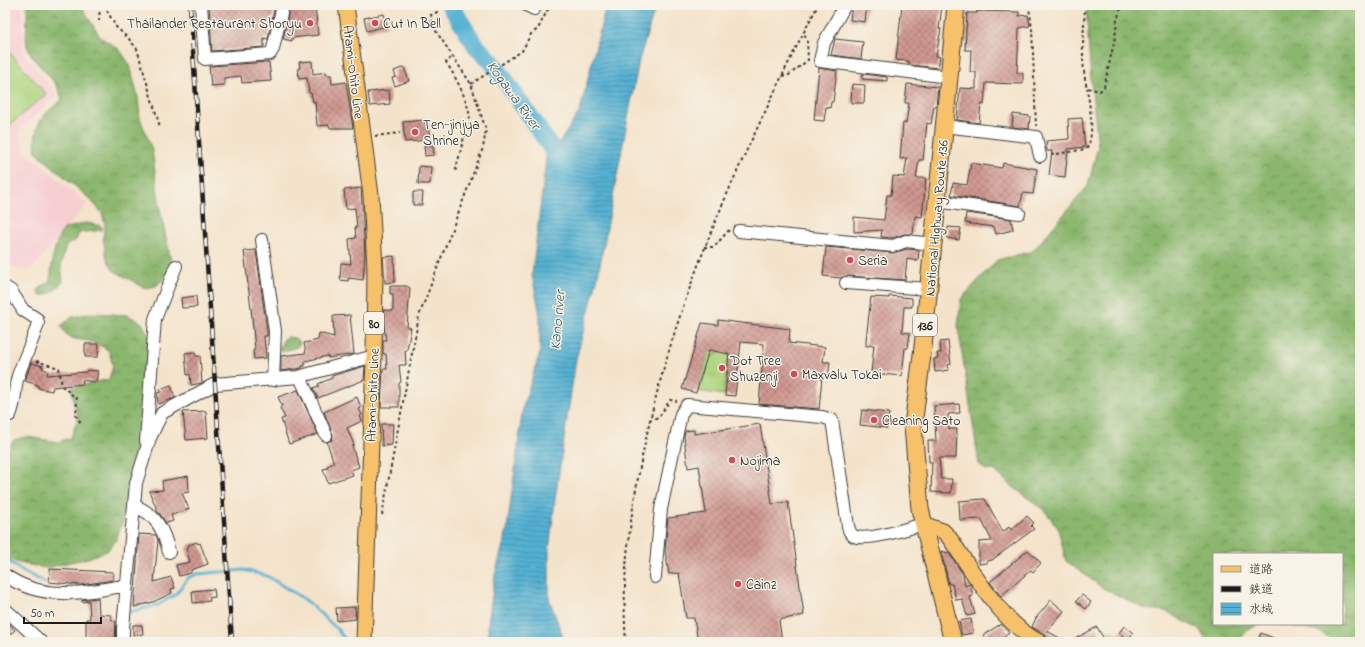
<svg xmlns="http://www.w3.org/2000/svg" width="1365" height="647" font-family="'Indie Flower','Klee One',sans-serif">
<defs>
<pattern id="grass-tufts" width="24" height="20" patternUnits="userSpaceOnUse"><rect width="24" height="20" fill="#add47e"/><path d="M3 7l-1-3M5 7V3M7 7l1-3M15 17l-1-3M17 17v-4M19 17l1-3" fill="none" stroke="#94b56c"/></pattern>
<pattern id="forest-crowns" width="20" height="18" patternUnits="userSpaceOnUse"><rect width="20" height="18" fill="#8ab66d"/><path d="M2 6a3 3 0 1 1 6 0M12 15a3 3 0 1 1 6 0" fill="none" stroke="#709359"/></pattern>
<pattern id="water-rules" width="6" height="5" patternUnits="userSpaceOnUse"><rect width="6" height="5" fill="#54b1d2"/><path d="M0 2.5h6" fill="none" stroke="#458faa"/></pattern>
<pattern id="building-cross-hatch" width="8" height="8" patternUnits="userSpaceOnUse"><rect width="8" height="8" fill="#cf9790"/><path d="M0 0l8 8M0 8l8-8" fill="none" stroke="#a77a75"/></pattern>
</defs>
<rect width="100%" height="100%" fill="#f7f3e8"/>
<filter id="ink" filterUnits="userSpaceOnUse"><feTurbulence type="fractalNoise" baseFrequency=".025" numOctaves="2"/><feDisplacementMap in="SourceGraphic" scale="8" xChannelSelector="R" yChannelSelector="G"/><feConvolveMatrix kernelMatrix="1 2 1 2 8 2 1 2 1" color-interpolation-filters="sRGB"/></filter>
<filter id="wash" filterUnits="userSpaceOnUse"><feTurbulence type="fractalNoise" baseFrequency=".012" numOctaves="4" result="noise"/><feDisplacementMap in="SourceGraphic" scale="16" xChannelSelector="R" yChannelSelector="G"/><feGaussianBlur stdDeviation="0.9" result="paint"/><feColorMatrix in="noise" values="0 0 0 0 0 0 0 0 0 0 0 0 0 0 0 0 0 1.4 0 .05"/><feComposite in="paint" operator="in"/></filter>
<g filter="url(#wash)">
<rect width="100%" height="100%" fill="#f4e3cb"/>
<path fill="#f7cfd3" d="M5 5H22L24 53 57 95 18 132 25 151 87 204 31 270 16 269 5 263Z"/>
<path fill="url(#grass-tufts)" stroke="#64784d" d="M722 341 729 354 724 395 698 391 709 351 718 353Z
M1108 631 1117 633 1129 641 1133 635 1142 642H1108Z"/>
<path fill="url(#forest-crowns)" stroke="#536944" d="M27 5H81L100 37 119 49 130 65 138 98 140 118 152 150 161 215 171 261 168 275 156 286 145 288 113 270 107 259 103 238 105 226 102 213 90 199 36 152C33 124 41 116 62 100 59 79 34 66 27 46 25 38 28 16 27 5Z
M1086 5H1360V642H1336L1318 631 1277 624H1342V554H1214V624H1260L1249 629 1237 642 1206 641 1200 630 1166 611 1145 609 1103 588 1066 561 1058 528 1044 510 1008 483 994 470H986L979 464 958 326 961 299 997 260 1033 251 1088 186 1098 146 1091 81Z
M85 223 98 225 102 227V230L79 233 76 240 68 244 65 248 61 265 63 282 51 293 41 296 37 292 40 288 50 281C53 262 52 245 64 229Z
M93 313 127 315 142 323 150 338 144 424 131 462 123 521 116 540 107 551 88 558 46 568 19 563 5 558V455L14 440 27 437 58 442 71 438 78 418 71 388 109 379 113 366 109 351C105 348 100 345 95 343 79 337 70 344 61 326L72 317Z
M288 337 295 338 300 343 297 347 282 352 279 348 284 339Z"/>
<path fill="#add47e" stroke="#64784d" d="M5 47 46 94 5 129Z"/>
<path fill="url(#water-rules)" stroke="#386677" d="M606 5H656L639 60 597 280 576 359 555 499 549 551V599L565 642H537L529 634 526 642H489L488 624 495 575 507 530 523 407 540 352V315L532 275 547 151 561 140 580 111Z"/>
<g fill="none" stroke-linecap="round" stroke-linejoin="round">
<path stroke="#54b1d2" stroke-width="3" d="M5 559 24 572 46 583
M129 612 158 605 176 594 188 578 197 574 244 570 267 576 307 601 336 628 347 642"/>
<path stroke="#54b1d2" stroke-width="18" d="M450 5 476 46 492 62 505 80 565 168"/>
</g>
<g id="blocks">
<path fill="url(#building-cross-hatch)" d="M209 5H275L268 39 264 38V47L212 51Z
M290 5H315L318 35 292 38V41L283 39Z
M852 5H867L865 22 850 20Z
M902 5 942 6 939 29H941L936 56 940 57 938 68 910 65 908 61 896 60Z
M977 11 1019 12V16L1028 15 1030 26 1019 28 1017 73H1023V84L986 83 984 105 981 104 979 123 957 120 960 88 976 89V72H970L971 50H965L967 13H977Z
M384 14 387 26 367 31 364 18Z
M835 39 863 42 861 59 831 55Z
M312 61 313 74 326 72 327 75H331L332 84 346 82 353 128H330L329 125 317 126 315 102H313L311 93H309L307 78 299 79 298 68H300L299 62Z
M269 62 271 81 242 83 241 76 224 78V85L211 86 209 66Z
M404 67 409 81 395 86 392 78 396 77 394 71Z
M819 68 837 71 833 102H831L830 108 826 107 824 121 814 120Z
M862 74 887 77V81L862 79Z
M852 84 865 85 864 103H851Z
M907 84 938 87 936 106H934L931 124 927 123 923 160H919L916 178H926L922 217 915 216 913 234H904L892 238 881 237 882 230 854 232V217L884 220 887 195H891L893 176 904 177 907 158 900 159 903 123H906L909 103H905Z
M389 90 390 104 370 106 368 92Z
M1013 114 1030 116 1029 129 1012 127Z
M1082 118 1085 147 1068 149 1065 177 1049 175 1052 151H1047L1046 141 1069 139 1068 119Z
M425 120V125L428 124 430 140 405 142 403 122Z
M424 145H433L434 155 425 156Z
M971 163 1002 168 1003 163 1037 169 1033 194 1023 193 1020 206 951 195 953 183 967 185Z
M419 166 431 167 430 184H418Z
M361 188 365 255 363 280 349 278 348 281 340 280 341 263 351 264 349 239 356 238 355 227H357L355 208 346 209 344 190Z
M413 192H423L422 205H413Z
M966 213 1011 219 1013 230 996 234 994 227 965 223Z
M948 227 961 228 959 240 947 238Z
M826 247 892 253 907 249 919 250 918 261 907 259 905 280 847 276 840 278 823 276Z
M256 250 267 331V336H264L266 358 254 359 253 350H255L252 317 244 251Z
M394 256 395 282 385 283 383 257Z
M390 286H407L410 288 407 327 411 328 407 350H405L406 365H399L401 382 399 383V407H381L383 369H387L386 354H383V340H386L383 321 384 310 393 311V294H390Z
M196 296 197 307 182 308 181 298Z
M889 296 912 298V307H904L902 332 910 333 908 348H905L902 376 871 373 874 345 866 346V340L871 297 889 298Z
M350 315 354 354 328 358V356L305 361V366H302V368L281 371V356L306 353 304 343 318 340 319 333 334 337 333 316Z
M718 320 790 329 789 343 825 347 823 362H830L828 378 822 377 819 409 759 404 764 344 741 342 735 396 725 395 729 354 709 350 696 393 682 389 702 323 718 325Z
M948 341 951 364 948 365 949 370 935 372 934 359 938 358 937 353H941L940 342Z
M85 344H99L98 357H85Z
M195 352 196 356H200L202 383 191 385 190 374 187 375 185 353Z
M31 363 43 366 42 368 48 371 47 375 86 372 87 370 98 371 96 382 82 380 83 384 53 387 52 391 38 388V385L25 381Z
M365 366 364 380 318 398 313 388 319 386 318 384 332 378V376Z
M171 385 175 398 158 404 157 393 161 392 160 389Z
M298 390 318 434 289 444 281 419 285 418 280 408 282 406 278 397Z
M357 397 361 408 359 409 362 415 360 416 362 421 347 428 354 445 352 446 359 467 351 470 353 475 328 483 323 469 328 468 327 466 334 463 327 442 332 440 333 435 324 412Z
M959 404 960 413 948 414 949 429H957L956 458H939L941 479H952L951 493 931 492 932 462H929L928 441H936L934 406Z
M862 410 889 413 887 428 860 425Z
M206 411 208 438 186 440 183 412Z
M381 424H393L392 445 382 446Z
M760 424 772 504 788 502 804 615 779 620 782 642H698L694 618H686L679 573 669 574 665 550 668 518 706 513 699 466 688 468 684 437 685 431 694 430V434Z
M188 476 189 492 182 493 189 509 171 515 173 521 166 523 158 512 149 491 163 490 162 481Z
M983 499H985L1003 532 1009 527 1011 530 1027 516 1034 523 1031 526 1034 529 992 560 987 561V563L979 564V542L992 541 981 519 960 520 959 501Z
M139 534 156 535 158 540 154 582 171 577 175 588 171 589 172 593 153 602 134 607Z
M197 542 198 544 200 543 208 564 191 570V573L179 576 176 565 190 562 186 548 189 547 188 545Z
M1028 550 1041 563 1033 572 1031 570 1001 596 990 582Z
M941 551 949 553 963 574 965 586 970 584 973 596 970 597 975 614 967 616 962 599 956 600 952 584H949Z
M50 569 113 572V580L81 585 49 582Z
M214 589 215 597 209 598 210 601 193 603 192 591Z
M1082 595 1091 602 1086 609 1076 601Z
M98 598 99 614 111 615V619L116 622 115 642 86 638V619H90L89 601 82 602V600Z
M1051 600 1064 611 1047 631 1067 642H1051L1044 634 1032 627 1036 618Z
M355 607 356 619 337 621 336 608Z
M5 619 15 630 9 635 5 631Z
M971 619 973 633 962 635 959 621Z
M1001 624 1009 633 998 642H989L983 635Z
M133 625H142L143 634 133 635Z
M1124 626 1133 633 1128 639 1119 633Z
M1097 627 1104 639 1099 642H1069Z
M1261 633 1284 642H1257Z"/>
</g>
</g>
<g filter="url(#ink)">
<use href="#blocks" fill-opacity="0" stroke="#3c3a36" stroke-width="1"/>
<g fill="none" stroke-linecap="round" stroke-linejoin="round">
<defs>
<path id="minor" d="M201 5 205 59 270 54 273 49 283 5
M526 5 534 9 536 5
M845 5 824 43 820 61 949 77
M944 126 1036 137 1040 156
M937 201 1019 213
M739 231 882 245 893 246 906 241 933 244
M262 240 275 331 273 380
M846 283 929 289
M5 287 11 291 23 310 37 319 38 323C33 341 24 358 18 376 14 389 16 402 10 415L5 413
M300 377 326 435
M146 441 155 319 176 266
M134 506C156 513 164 531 169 552
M5 575C42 602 85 593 127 585
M655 577 661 509 681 414 687 405 822 417 832 420 848 526C849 530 850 534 854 536 865 542 910 528 923 524
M5 609 41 642
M123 642V628L136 483 150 438 162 413 215 384 298 377 374 356"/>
<path id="major" d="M346 5 371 195 375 268 374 356 364 642
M923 524 943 531 948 536C973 571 1000 622 1039 642"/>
<path id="highway" d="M953 642 920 509 913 426 923 347 956 5"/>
</defs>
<use href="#minor" stroke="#3c3a36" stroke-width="14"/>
<use href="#major" stroke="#3c3a36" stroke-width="17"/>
<use href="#highway" stroke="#3c3a36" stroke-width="19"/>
<path stroke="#3c3a36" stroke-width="2" stroke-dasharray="3 3" stroke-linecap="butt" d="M104 5 116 27 129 39 137 49 160 127
M1027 5 1030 13 1032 29 1036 126
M1085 5C1084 33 1080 60 1087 88L1100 91 1104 87 1115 38 1117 20 1122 5
M99 21 100 5
M451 58 446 62C455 76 482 122 464 137L455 173
M782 76 789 75 808 60 807 41 804 32
M471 84 522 51 531 34 538 29 550 5
M375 136 400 133
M1051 155 1086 149C1096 136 1089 103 1087 88
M704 247H714L729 230
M36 361 59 368 62 386 77 399 76 416 81 423
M649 420 659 417 670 400 677 401
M382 515 419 316 483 148 486 130 471 84 432 25 431 15 437 12 435 8 430 5
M626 642C621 580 630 518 642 457 667 334 712 220 767 108 783 73 800 39 818 5"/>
<use href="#minor" stroke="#fff" stroke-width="12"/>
<use href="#major" stroke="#f6c16b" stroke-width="15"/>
<use href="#highway" stroke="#f6c16b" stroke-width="17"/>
<defs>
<path id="rail" d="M190 5 232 642"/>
</defs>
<use href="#rail" stroke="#1c1c1c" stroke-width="4.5"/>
<use href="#rail" stroke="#f7f3e8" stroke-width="3" stroke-dasharray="9" stroke-linecap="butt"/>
</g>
</g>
<g fill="#d1495b" stroke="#f7f3e8" stroke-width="1.5">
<circle cx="310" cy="23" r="4"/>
<circle cx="375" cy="23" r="4"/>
<circle cx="415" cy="132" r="4"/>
<circle cx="850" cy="260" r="4"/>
<circle cx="722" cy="368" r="4"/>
<circle cx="794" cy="374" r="4"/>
<circle cx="874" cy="420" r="4"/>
<circle cx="732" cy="460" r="4"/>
<circle cx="738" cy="584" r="4"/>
</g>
<g text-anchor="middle" stroke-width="3" stroke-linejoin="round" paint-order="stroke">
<g fill="#f7f3e8" stroke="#5e5c59" stroke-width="1">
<rect x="364" y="312" width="20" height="22" rx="3"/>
<rect x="913" y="314" width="24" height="22" rx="3"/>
</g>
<g font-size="13" font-weight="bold" fill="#1c1c1c">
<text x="374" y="328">80</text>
<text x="925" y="330">136</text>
</g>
<g font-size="14" fill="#1c1c1c" stroke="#f7f3e8" text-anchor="start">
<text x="302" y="28" text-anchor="end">Thailander Restaurant Shoryu</text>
<text x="383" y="28">Cut In Bell</text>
<text x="423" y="129">Ten-jinjya<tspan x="423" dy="16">Shrine</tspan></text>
<text x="858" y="265">Seria</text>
<text x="730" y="365">Dot Tree<tspan x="730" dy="16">Shuzenji</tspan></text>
<text x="802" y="379">Maxvalu Tokai</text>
<text x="882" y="425">Cleaning Sato</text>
<text x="740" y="465">Nojima</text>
<text x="746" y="589">Cainz</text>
</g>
<g font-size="14" fill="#1c1c1c" stroke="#f7f3e8">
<text transform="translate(354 72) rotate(83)" y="5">Atami-Ohito Line</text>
<text transform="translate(936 218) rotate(-85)" y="5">National Highway Route 136</text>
<text transform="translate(372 395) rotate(-88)" y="5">Atami-Ohito Line</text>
</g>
<g font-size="15" font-style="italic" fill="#325865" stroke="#f7f3e8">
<text transform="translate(514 95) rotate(54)" y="5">Kogawa River</text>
<text transform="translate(557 320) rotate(-85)" y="5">Kano river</text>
</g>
</g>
<rect width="1365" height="647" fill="none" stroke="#f7f3e8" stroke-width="20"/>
<rect x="1213" y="553" width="130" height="72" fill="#f7f3e8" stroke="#9f9d96"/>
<rect x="1221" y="566" width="20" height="6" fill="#f6c16b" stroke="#9f9d96"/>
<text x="1249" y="573" font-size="12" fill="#1c1c1c">道路</text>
<rect x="1221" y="586" width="20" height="6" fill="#1c1c1c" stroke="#9f9d96"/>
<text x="1249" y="593" font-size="12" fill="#1c1c1c">鉄道</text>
<rect x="1221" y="603" width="20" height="12" fill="url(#water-rules)" stroke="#9f9d96"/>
<text x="1249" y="613" font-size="12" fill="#1c1c1c">水域</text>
<path d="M24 617v6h77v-6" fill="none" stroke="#1c1c1c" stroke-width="2"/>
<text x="30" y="617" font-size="12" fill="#1c1c1c" stroke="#f7f3e8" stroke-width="3" paint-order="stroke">50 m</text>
</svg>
